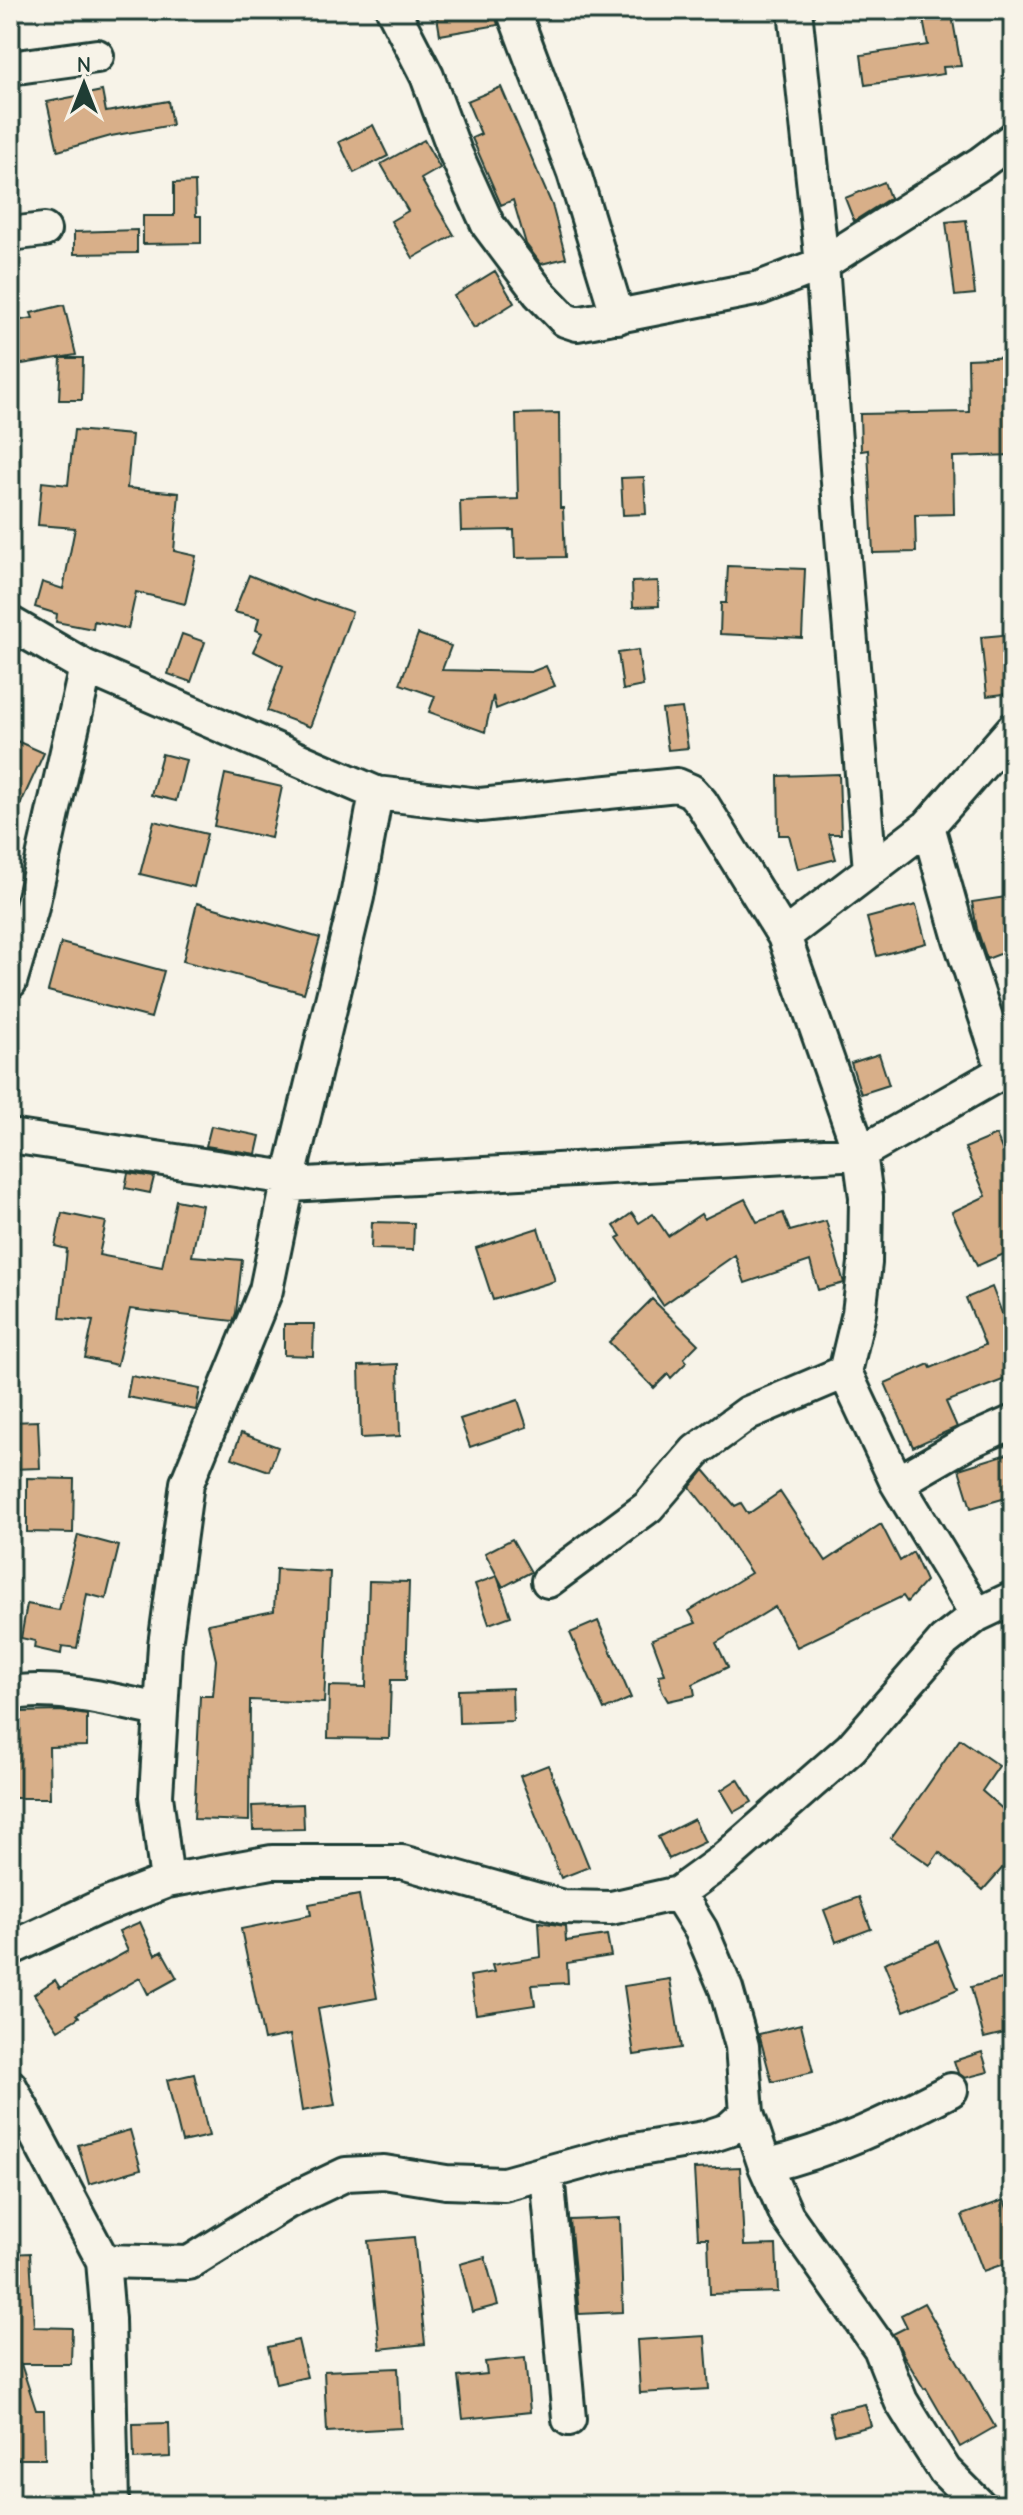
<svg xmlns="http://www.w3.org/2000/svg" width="1023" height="2515" font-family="'Comic Neue',sans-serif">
<rect width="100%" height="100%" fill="#f7f3e8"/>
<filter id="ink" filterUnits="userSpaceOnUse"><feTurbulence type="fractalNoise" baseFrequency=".0125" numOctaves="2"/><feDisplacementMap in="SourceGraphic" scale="16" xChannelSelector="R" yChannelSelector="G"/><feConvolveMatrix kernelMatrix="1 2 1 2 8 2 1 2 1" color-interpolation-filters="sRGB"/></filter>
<g filter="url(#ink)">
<path fill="#d8af89" stroke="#1f3d34" stroke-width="2" d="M436 10H494L498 25 440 35Z
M942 10H951L961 66 943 67 944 74 865 85 861 55 928 45 922 14Z
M501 87 552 205 566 258 541 264 526 244 513 200 501 205 472 138 481 134 467 101Z
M102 91 106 112 168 101 172 125 111 136 58 151 47 102Z
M373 125 388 156 354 173 339 142Z
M424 140 440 168 421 179 454 235 413 258 391 221 408 211 381 164Z
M195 182 196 216H201V243L143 244V216H174V183Z
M884 182 890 198 854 221 845 198Z
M966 220 975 294 955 296 946 222Z
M137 230V253L74 254V232Z
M495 271 514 303 474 328 454 296Z
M64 305 76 355 10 366V322L33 318 31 313Z
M1013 357V455L953 457 954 514 915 515 916 552 873 553 868 450 861 451 860 414 969 412 968 359Z
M61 358H83L82 400H59Z
M559 413 560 508H563L565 557 515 558 514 530 461 531 460 501 518 499 516 414Z
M74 430 132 435 127 488 179 493 174 551 196 556 185 604 136 592 128 629 94 621 93 629 56 622 57 614 35 607 42 582 63 589 75 528 38 525 42 482 68 485Z
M644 477 646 514 623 515 621 478Z
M728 566 805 569 802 638 720 634 721 603H726Z
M249 575 313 601 314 599 352 612 310 727 267 711 283 666 253 651 262 633 256 630 259 618 234 612Z
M658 581 659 606 633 607 632 582Z
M182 634 205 642 191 682 168 674Z
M418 634 451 646 442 670 531 672 546 666 555 686 496 709 493 696 485 732 429 712 435 696 400 684Z
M1013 634V693L987 696 981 637Z
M638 650 643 686 623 690 618 653Z
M682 708 688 748 668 750 662 710Z
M10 738 44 753 10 827Z
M162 754 186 760 176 801 151 795Z
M225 774 282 787 271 838 214 826Z
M839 774 841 834H829L836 859 798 869 789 835H779L778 776Z
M154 821 207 834 194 887 140 874Z
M1013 896V949L987 959 977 929 972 902Z
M197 903 320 938 304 993 183 961Z
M916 905 926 943 877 956 867 918Z
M61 943 164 971 151 1018 48 991Z
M879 1054 889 1085 861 1094 851 1063Z
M211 1126 260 1136 256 1154 206 1146Z
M996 1135 1013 1175V1250L977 1266 952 1212 986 1196 965 1148Z
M128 1173 154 1177 150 1193 125 1188Z
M745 1199 757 1222 783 1213 790 1231 826 1221 844 1283 818 1290 810 1261 745 1283 735 1255 663 1305 617 1238 621 1236 614 1226 632 1213 639 1223 653 1214 668 1236 701 1214 704 1219Z
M176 1200 202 1205 192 1256 242 1260 236 1313 233 1321 130 1309 117 1365 85 1358 93 1321 60 1318 67 1249 55 1246 62 1213 106 1222 99 1255 162 1267Z
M372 1222 414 1223 413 1250 371 1249Z
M538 1228 555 1281 493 1300 476 1248Z
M992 1287 1013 1342V1376L946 1402 957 1427 913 1447 885 1383 929 1364 931 1368 985 1345 966 1298Z
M652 1299 698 1344 684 1358 687 1362 671 1378 668 1374 654 1388 609 1342Z
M284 1324H314L313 1356 284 1355Z
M398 1364 400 1436 361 1438 359 1366Z
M131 1376 200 1389 196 1410 127 1397Z
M518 1400 527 1427 470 1447 460 1419Z
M38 1421 40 1468 10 1469V1422Z
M241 1433 278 1447 269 1471 232 1458Z
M1013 1452V1496L971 1508 959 1469Z
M704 1470 735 1506 741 1503 748 1514 780 1492 826 1561 881 1524 900 1561 913 1552 926 1581 907 1602 903 1596 797 1647 775 1607 716 1643 728 1667 693 1684 695 1695 668 1701 662 1691 659 1675 665 1674 652 1639 696 1623 689 1611 751 1573 712 1515 690 1487Z
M27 1478 74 1479 73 1533 27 1532Z
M78 1535 119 1546 106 1599 87 1594 77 1648 62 1646 61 1654 34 1648 35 1641 21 1638 27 1604 59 1610Z
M512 1539 531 1572 503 1587 485 1553Z
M276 1569 330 1572 324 1703 250 1700 249 1821 194 1819 200 1696H213L216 1660 208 1624 274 1611Z
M497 1576 511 1616 489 1624 475 1584Z
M369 1581 409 1582 406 1680H391L389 1739 328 1738 329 1686 366 1687Z
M598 1621 631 1698 604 1710 570 1633Z
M512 1688 513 1721 459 1723 458 1690Z
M60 1711 87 1715V1746L49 1747 50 1798H10V1734H18V1712Z
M960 1739 999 1766 982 1791 1013 1818V1856L983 1890 939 1852 930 1865 891 1838Z
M548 1765 589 1867 561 1878 520 1776Z
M738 1779 752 1802 734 1812 721 1790Z
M303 1804 304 1829 253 1830 252 1806Z
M694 1819 705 1842 669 1859 658 1837Z
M359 1895 377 1998 318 2009 335 2105 302 2111 290 2035 264 2040 241 1929 311 1915 309 1904Z
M859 1897 871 1929 836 1942 824 1910Z
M140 1922 155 1955 162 1951 177 1978 148 1994 140 1978 77 2014 79 2017 58 2030 34 1994 55 1980 60 1988 128 1951 119 1931Z
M539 1922 565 1926 566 1941 607 1935 611 1956 567 1963 568 1983 532 1985 535 2005 476 2014 470 1976 494 1972 492 1965 541 1957Z
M938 1941 958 1989 904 2011 884 1963Z
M1013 1976V2031L984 2038 971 1987Z
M670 1979 681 2048 634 2055 624 1986Z
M801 2024 813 2072 772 2082 759 2034Z
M982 2052 988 2072 965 2078 958 2073 954 2061Z
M194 2074 209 2136 182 2142 167 2080Z
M130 2130 141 2169 89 2184 78 2145Z
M740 2167 744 2246 776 2245 778 2292 710 2294 708 2238H698L694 2169Z
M1004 2200 1013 2224V2261L983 2271 962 2215Z
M620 2218 623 2312 579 2314 570 2220Z
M414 2237 425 2344 380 2349 368 2241Z
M30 2253 34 2327 72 2328 71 2364H21L36 2410H44L45 2459H10V2254Z
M485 2257 498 2305 472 2312 460 2264Z
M924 2303 995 2427 960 2447 926 2388 924 2389 904 2356 893 2334 907 2327 901 2315Z
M705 2336 709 2389 640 2393 637 2340Z
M298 2340 307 2377 276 2384 268 2347Z
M525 2358 530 2412 463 2419 458 2377 487 2374 485 2362Z
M398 2368 401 2428 327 2432 324 2371Z
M865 2404 871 2426 835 2435 829 2412Z
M169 2423 170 2457 134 2459 133 2424Z"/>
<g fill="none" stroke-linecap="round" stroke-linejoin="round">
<defs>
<path id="minor" d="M393 10 427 76 455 152 488 225 539 293 565 320 577 324 760 288 822 264 981 163 1013 139
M513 10 574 173 618 317
M795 10 822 264 841 523 870 870
M10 68 97 56
M10 234 44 230
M10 623 86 667 376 793 480 805 677 785 691 791 701 802 784 936 860 1153 866 1197 865 1263 859 1313 845 1372 897 1483 977 1615
M928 826 960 939 1004 1072
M784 936 928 826 1013 729
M10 982 31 911 86 667
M10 1136 289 1178
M289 1185 860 1153 1013 1066
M897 1483 968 1442 1013 1422
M548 1581 648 1507 696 1451 748 1413 845 1372
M10 1694C52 1684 118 1702 161 1710
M167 1881 156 1796 165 1645 187 1483 266 1290 289 1178 357 897 376 793
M678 1893 701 1930 726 1989 742 2046 747 2113 765 2166 787 2216 880 2348 901 2401 925 2440 945 2471 979 2505
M10 1949 95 1909 167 1881 272 1862H402L563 1907 611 1908 678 1893 722 1861 851 1748 944 1641 977 1615 1013 1598
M10 2086 103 2261
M765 2166C833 2150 889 2122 951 2090
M547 2173 569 2419
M112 2505 108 2319 103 2261 189 2263 287 2202 346 2174 384 2172 446 2182 504 2184 617 2153 704 2138 728 2130 747 2113"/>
</defs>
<use href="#minor" stroke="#1f3d34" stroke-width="38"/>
<use href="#minor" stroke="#f7f3e8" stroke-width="32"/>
</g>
</g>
<rect width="1023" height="2515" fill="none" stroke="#f7f3e8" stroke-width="40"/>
<rect x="20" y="20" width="983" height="2475" fill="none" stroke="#1f3d34" stroke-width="3" filter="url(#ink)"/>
<g transform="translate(84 84)" stroke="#f7f3e8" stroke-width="6" paint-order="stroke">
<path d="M0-6L14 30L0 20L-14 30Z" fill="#1f3d34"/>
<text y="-12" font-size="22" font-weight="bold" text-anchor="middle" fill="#1f3d34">N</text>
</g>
</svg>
